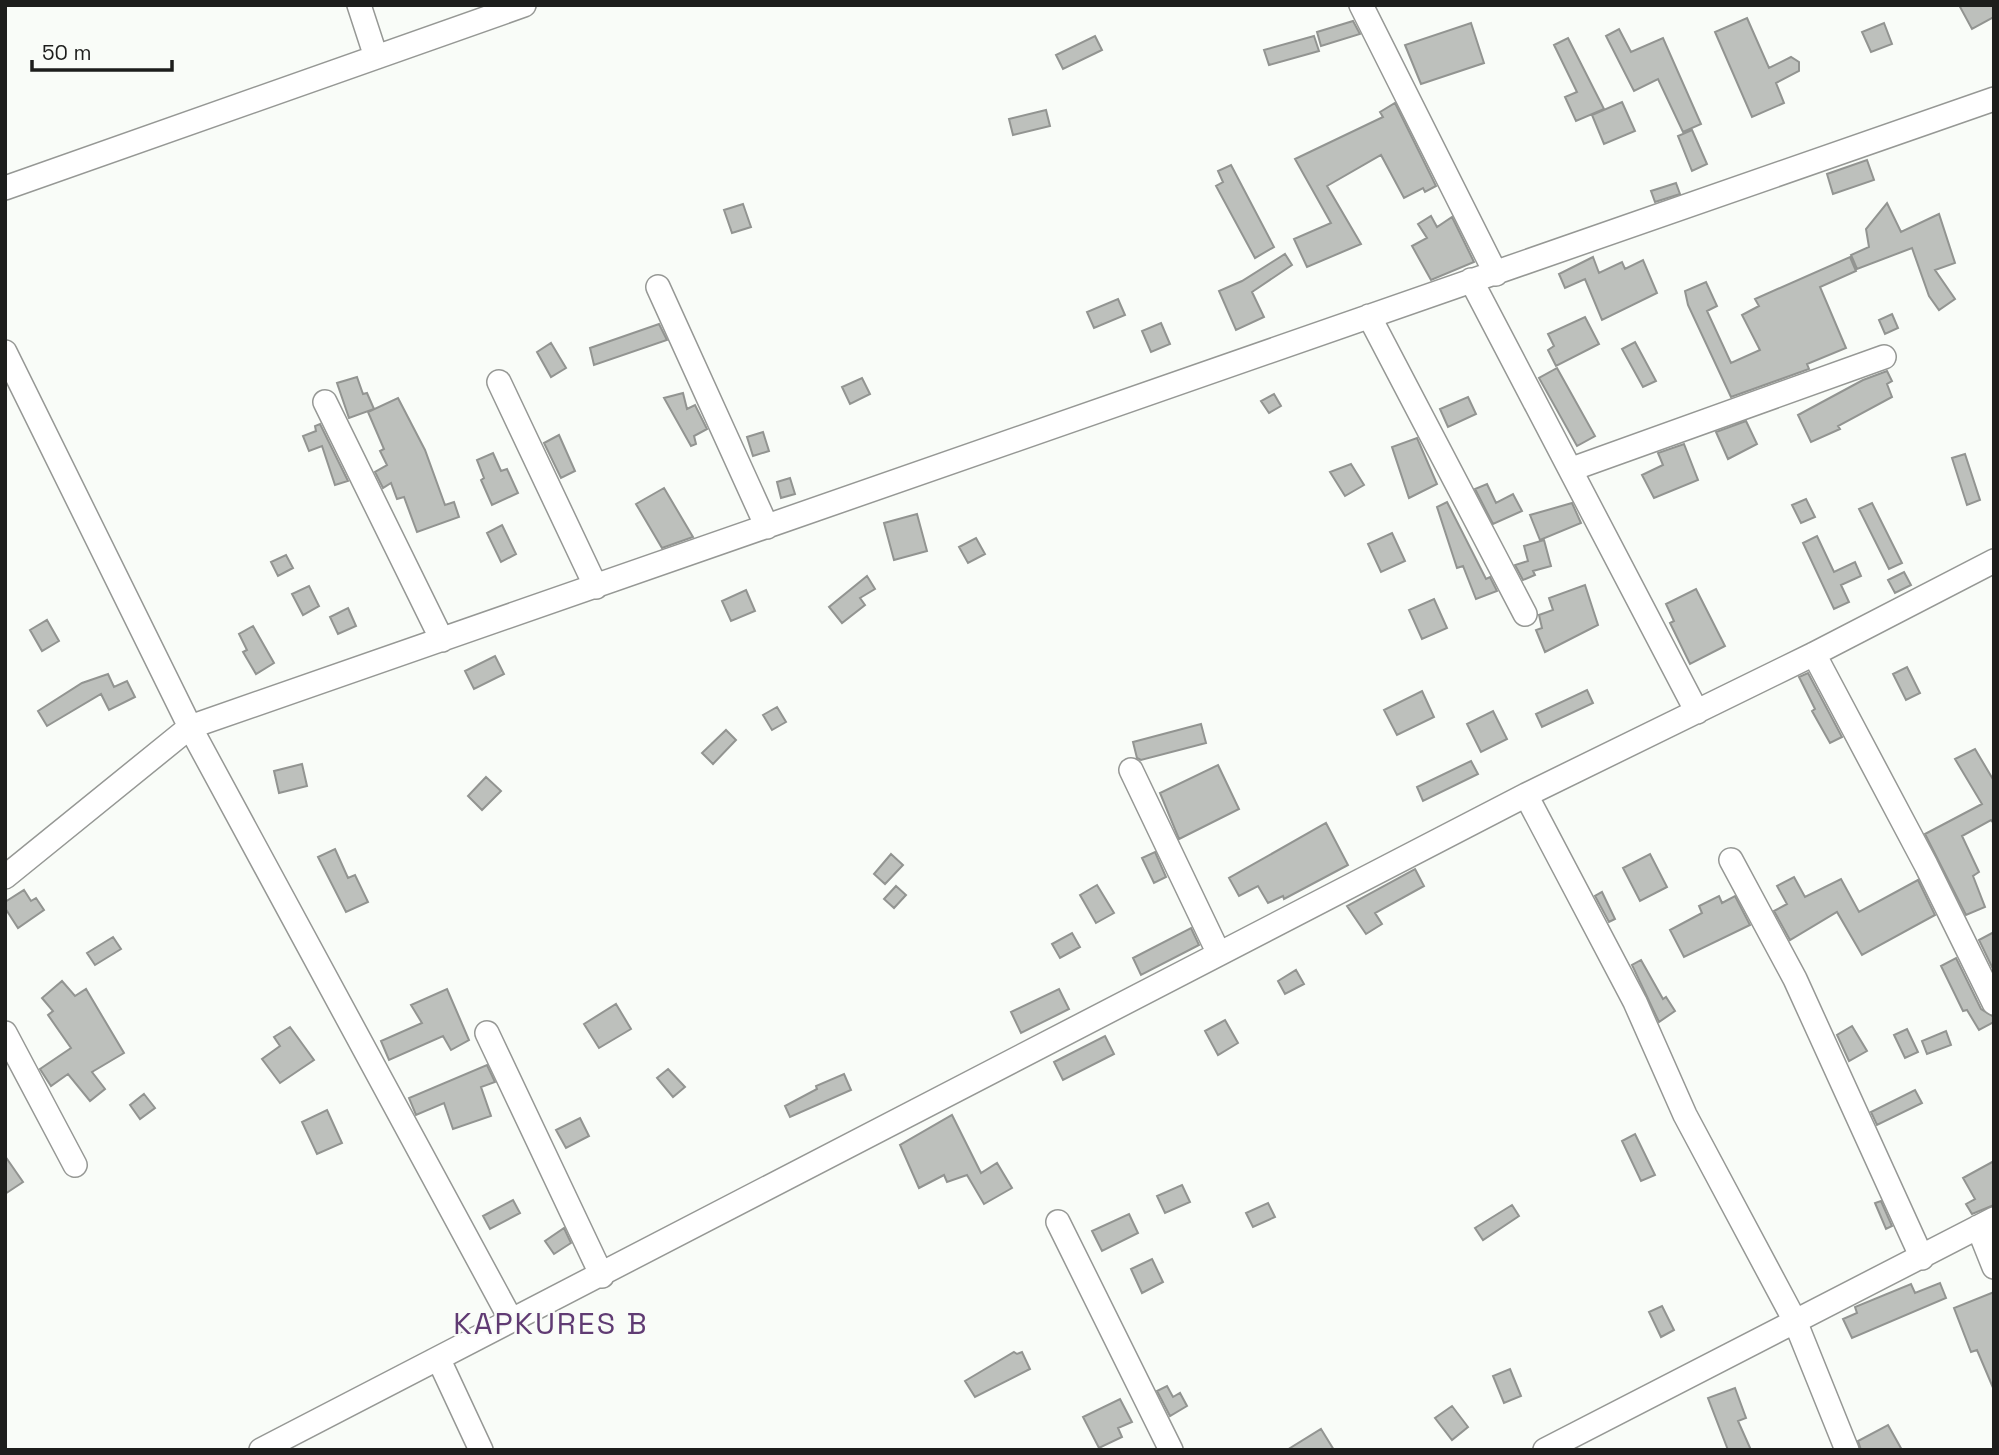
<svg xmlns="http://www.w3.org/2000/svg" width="1999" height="1455" font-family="'Space Grotesk',sans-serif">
<rect width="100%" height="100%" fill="#f9fcf8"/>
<path fill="#bdc0bc" stroke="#929491" stroke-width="2" d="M1959 5H1994V17L1972 29Z
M1747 18 1769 68 1791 57 1799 62V71L1776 83 1784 103 1752 117 1715 32Z
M1353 21 1360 34 1321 46 1317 32Z
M1471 23 1484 63 1421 84 1405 45Z
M1884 23 1892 44 1871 52 1862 32Z
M1619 29 1631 52 1663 38 1701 124 1683 132 1658 79 1634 91 1606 36Z
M1095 36 1102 50 1063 69 1056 55Z
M1314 36 1319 51 1269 65 1264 50Z
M1568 38 1604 109 1576 121 1565 97 1577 92 1554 45Z
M1622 102 1635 131 1604 144 1592 115Z
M1395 103 1436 186 1425 192 1423 188 1404 198 1381 155 1327 186 1361 244 1307 267 1294 239 1331 223 1295 159 1383 117 1380 112Z
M1046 110 1050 126 1013 135 1009 119Z
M1692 130 1707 164 1692 171 1678 136Z
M1867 160 1874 180 1833 194 1827 174Z
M1231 165 1274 247 1255 258 1216 186 1223 182 1218 171Z
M1676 183 1680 194 1655 202 1651 191Z
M1887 203 1901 232 1939 214 1955 263 1935 270 1955 299 1939 310 1929 296 1912 248 1857 269 1851 255 1869 247 1866 229Z
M743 204 751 227 732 233 724 210Z
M1431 216 1437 227 1452 217 1474 262 1431 280 1412 246 1427 238 1418 224Z
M1285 254 1292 265 1252 292 1264 317 1236 330 1219 291 1242 281Z
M1593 257 1599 273 1622 262 1625 269 1643 260 1657 293 1602 320 1585 279 1565 288 1559 274Z
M1850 257 1856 271 1820 287 1846 348 1807 364 1809 369 1731 397 1688 305 1685 291 1706 282 1717 306 1707 311 1731 363 1760 350 1742 315 1759 306 1755 299Z
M1118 299 1125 315 1094 328 1087 312Z
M1892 314 1898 328 1885 334 1879 320Z
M1585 317 1599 344 1556 366 1548 350 1554 346 1548 334Z
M1161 323 1170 344 1151 352 1142 331Z
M659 324 667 340 594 365 590 348Z
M1635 342 1656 381 1643 387 1622 349Z
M551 343 566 368 551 377 537 352Z
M1557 368 1595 436 1577 446 1539 378Z
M1887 371 1892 381 1887 384 1892 397 1838 426 1840 429 1811 442 1798 415 1863 380Z
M357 377 363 394 367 393 374 409 349 418 337 383Z
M862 378 870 394 850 404 842 387Z
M683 393 687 409 695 405 707 429 694 436 696 444 691 446 664 398Z
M1274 394 1281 406 1269 413 1261 401Z
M1468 397 1476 414 1448 427 1440 409Z
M398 398 425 450 445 505 454 502 459 517 417 532 404 497 397 499 391 483 383 488 375 472 387 465 380 451 384 449 368 412Z
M1746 421 1757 444 1728 459 1716 432Z
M320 424 348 481 335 485 322 446 309 451 303 436 316 431 315 426Z
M763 432 769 451 753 456 747 437Z
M559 435 575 471 561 478 544 443Z
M1417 438 1437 484 1409 498 1392 447Z
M1684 444 1698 480 1654 498 1642 475 1663 465 1658 453Z
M493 453 501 471 507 469 518 493 492 505 481 480 484 478 477 460Z
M1965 454 1980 500 1967 505 1952 458Z
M1351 464 1364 485 1345 496 1330 472Z
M790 478 795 494 781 498 777 482Z
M1487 484 1496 503 1513 494 1522 511 1493 524 1475 489Z
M664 488 693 537 662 548 636 504Z
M1806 499 1815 517 1801 523 1792 505Z
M1447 502 1486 579 1490 577 1497 591 1476 599 1463 566 1457 568 1437 507Z
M1572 503 1581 523 1540 540 1530 515Z
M1872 503 1902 563 1889 569 1859 509Z
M917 514 927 551 894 560 884 523Z
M502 525 516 554 501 562 487 533Z
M1392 533 1405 561 1381 572 1368 544Z
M1817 536 1834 572 1855 562 1861 576 1841 585 1849 602 1834 609 1803 543Z
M976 538 985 554 968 563 959 547Z
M1544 540 1551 566 1533 571 1535 575 1523 580 1515 565 1528 561 1524 546Z
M286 555 293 568 278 576 271 562Z
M1904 572 1911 585 1895 593 1888 580Z
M867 576 875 589 860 598 865 605 842 623 829 607Z
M1585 585 1598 625 1545 652 1536 630 1542 628 1539 615 1553 610 1549 598Z
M309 586 319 606 303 615 292 594Z
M1696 589 1725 646 1690 664 1670 623 1674 621 1666 604Z
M746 590 755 611 731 621 722 601Z
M1434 599 1447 628 1422 639 1409 610Z
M348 608 356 626 338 634 330 617Z
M47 620 59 641 42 651 30 630Z
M253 626 274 663 256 674 243 652 247 650 239 634Z
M495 656 504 674 474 689 465 671Z
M1907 667 1920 693 1906 700 1893 674Z
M1808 673 1842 737 1830 743 1812 711 1815 709 1799 677Z
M108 674 114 687 127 681 135 697 109 710 101 694 47 726 38 711 82 683Z
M1587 690 1593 703 1542 727 1536 714Z
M1422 691 1434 717 1397 735 1384 710Z
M777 707 786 722 772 730 763 715Z
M1493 711 1507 739 1481 752 1467 724Z
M1201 724 1206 743 1141 760 1137 758 1133 742Z
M726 730 736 740 713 764 702 753Z
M1975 749 1994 781V824L1991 820 1962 836 1979 872 1973 876 1985 907 1966 915 1925 834 1982 804 1955 759Z
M1471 761 1478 774 1423 801 1417 787Z
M302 764 307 786 279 793 274 771Z
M1218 765 1239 809 1179 839 1160 793Z
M486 777 501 791 482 810 468 796Z
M1326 823 1348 865 1284 899 1283 896 1268 903 1258 886 1239 896 1229 878Z
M335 849 348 878 355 875 368 902 346 912 318 857Z
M1155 852 1166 877 1154 883 1142 858Z
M891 854 903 865 885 884 874 874Z
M1650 854 1667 887 1640 901 1623 868Z
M1415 869 1424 886 1375 913 1382 924 1366 934 1347 906Z
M1794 877 1805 897 1841 879 1859 912 1918 880 1935 915 1862 955 1837 912 1790 940 1774 911 1787 904 1777 886Z
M1097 885 1114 913 1096 923 1080 895Z
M896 886 906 895 894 908 884 899Z
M24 890 31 901 36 898 44 910 18 928 5 908V902Z
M1602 892 1615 919 1609 922 1595 896Z
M1719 896 1722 903 1735 896 1750 925 1684 957 1670 930 1702 913 1699 906Z
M1191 928 1199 945 1141 975 1133 958Z
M1994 932V971L1979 940Z
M1072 933 1080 947 1060 958 1052 944Z
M113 937 121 949 95 965 87 953Z
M1956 958 1981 1009 1994 1017V1022L1979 1030 1967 1010 1963 1011 1941 966Z
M1641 960 1663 999 1666 997 1675 1011 1659 1022 1632 965Z
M1296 970 1304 984 1285 994 1278 981Z
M62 981 75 996 86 989 124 1053 92 1072 105 1089 90 1101 68 1074 51 1086 40 1069 71 1048 48 1015 53 1011 42 998Z
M447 989 469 1040 451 1050 443 1036 389 1060 381 1041 422 1023 411 1005Z
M1059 989 1069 1009 1021 1033 1011 1012Z
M616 1004 631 1029 599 1048 584 1024Z
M1225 1020 1238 1043 1218 1055 1205 1031Z
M1852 1026 1867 1051 1849 1061 1837 1035Z
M290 1027 314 1060 280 1083 262 1059 280 1046 274 1037Z
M1907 1029 1918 1052 1905 1058 1894 1035Z
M1946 1031 1951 1045 1927 1054 1922 1041Z
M1105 1036 1114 1054 1063 1080 1054 1062Z
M487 1065 495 1082 481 1087 491 1116 453 1129 444 1103 416 1115 409 1098Z
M668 1069 685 1087 673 1097 657 1078Z
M844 1074 851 1090 790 1117 785 1106 817 1089 816 1086Z
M1915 1090 1922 1103 1877 1125 1871 1112Z
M144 1094 155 1108 140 1119 130 1105Z
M327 1110 342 1143 317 1154 302 1122Z
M952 1115 981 1173 997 1163 1012 1188 984 1204 967 1175 947 1182 944 1175 919 1188 900 1145Z
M580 1118 589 1136 566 1148 556 1130Z
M1635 1134 1655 1175 1641 1181 1622 1141Z
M5 1156 23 1182 5 1194Z
M1994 1161V1205L1972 1214 1966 1204 1975 1199 1963 1178Z
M1182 1185 1190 1202 1165 1213 1157 1196Z
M513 1200 520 1213 490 1229 483 1216Z
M1881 1201 1892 1226 1886 1229 1875 1203Z
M1268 1203 1275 1217 1253 1227 1246 1213Z
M1512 1205 1519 1216 1483 1240 1475 1228Z
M1129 1214 1138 1233 1102 1251 1092 1231Z
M564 1228 571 1243 554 1254 545 1241Z
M1152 1259 1163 1282 1142 1293 1131 1269Z
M1940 1283 1946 1298 1852 1338 1843 1319 1857 1313 1855 1307 1911 1284 1915 1293Z
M1994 1292V1390L1977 1350 1971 1352 1954 1308Z
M1662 1306 1674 1330 1661 1337 1649 1312Z
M1014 1352 1017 1354 1022 1352 1030 1369 975 1397 965 1381Z
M1510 1369 1521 1396 1504 1403 1493 1376Z
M1167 1386 1173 1397 1180 1393 1187 1406 1170 1416 1157 1391Z
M1735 1388 1746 1418 1738 1421 1751 1450H1728L1708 1398Z
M1120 1399 1132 1422 1118 1428 1122 1437 1099 1448 1083 1417Z
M1452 1406 1468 1427 1452 1440 1435 1418Z
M1888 1425 1902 1450H1861L1858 1441Z
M1321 1429 1334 1450H1287Z"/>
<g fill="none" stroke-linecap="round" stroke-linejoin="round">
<defs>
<path id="minor" d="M359 5 376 57
M1361 5 1496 274
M5 188 524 5
M1471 280 1697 712
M658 287 767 527
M1369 316 1525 614
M5 352 190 727 510 1318
M499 382 596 587
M325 402 442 640
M1572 469 1884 357
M1814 654 1926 865 1994 1003
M1131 770 1219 954
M1526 795 1635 1002 1685 1115 1795 1321 1847 1450
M1731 860 1795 979 1922 1258
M5 877 190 727 1994 99
M5 1033 75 1165
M487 1033 602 1276
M1058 1222 1171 1450
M1978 1227 1994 1267
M439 1360 481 1450
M261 1450 1526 795 1814 654 1994 561
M1545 1450 1994 1219"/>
</defs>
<use href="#minor" stroke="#969895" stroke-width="26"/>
<use href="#minor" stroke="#fff" stroke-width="23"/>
</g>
<g text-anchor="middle" stroke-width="5" stroke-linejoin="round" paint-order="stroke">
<g font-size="30" letter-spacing="2" fill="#603b73" stroke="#f9fcf8">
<text x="551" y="1334">KAPKURES B</text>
</g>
</g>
<rect width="1999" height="1455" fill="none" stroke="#1d1e1c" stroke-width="14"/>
<path d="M32 60v10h140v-10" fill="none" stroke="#1d1e1c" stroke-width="3.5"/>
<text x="42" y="60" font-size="21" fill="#1d1e1c" stroke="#f9fcf8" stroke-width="5" paint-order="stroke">50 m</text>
</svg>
